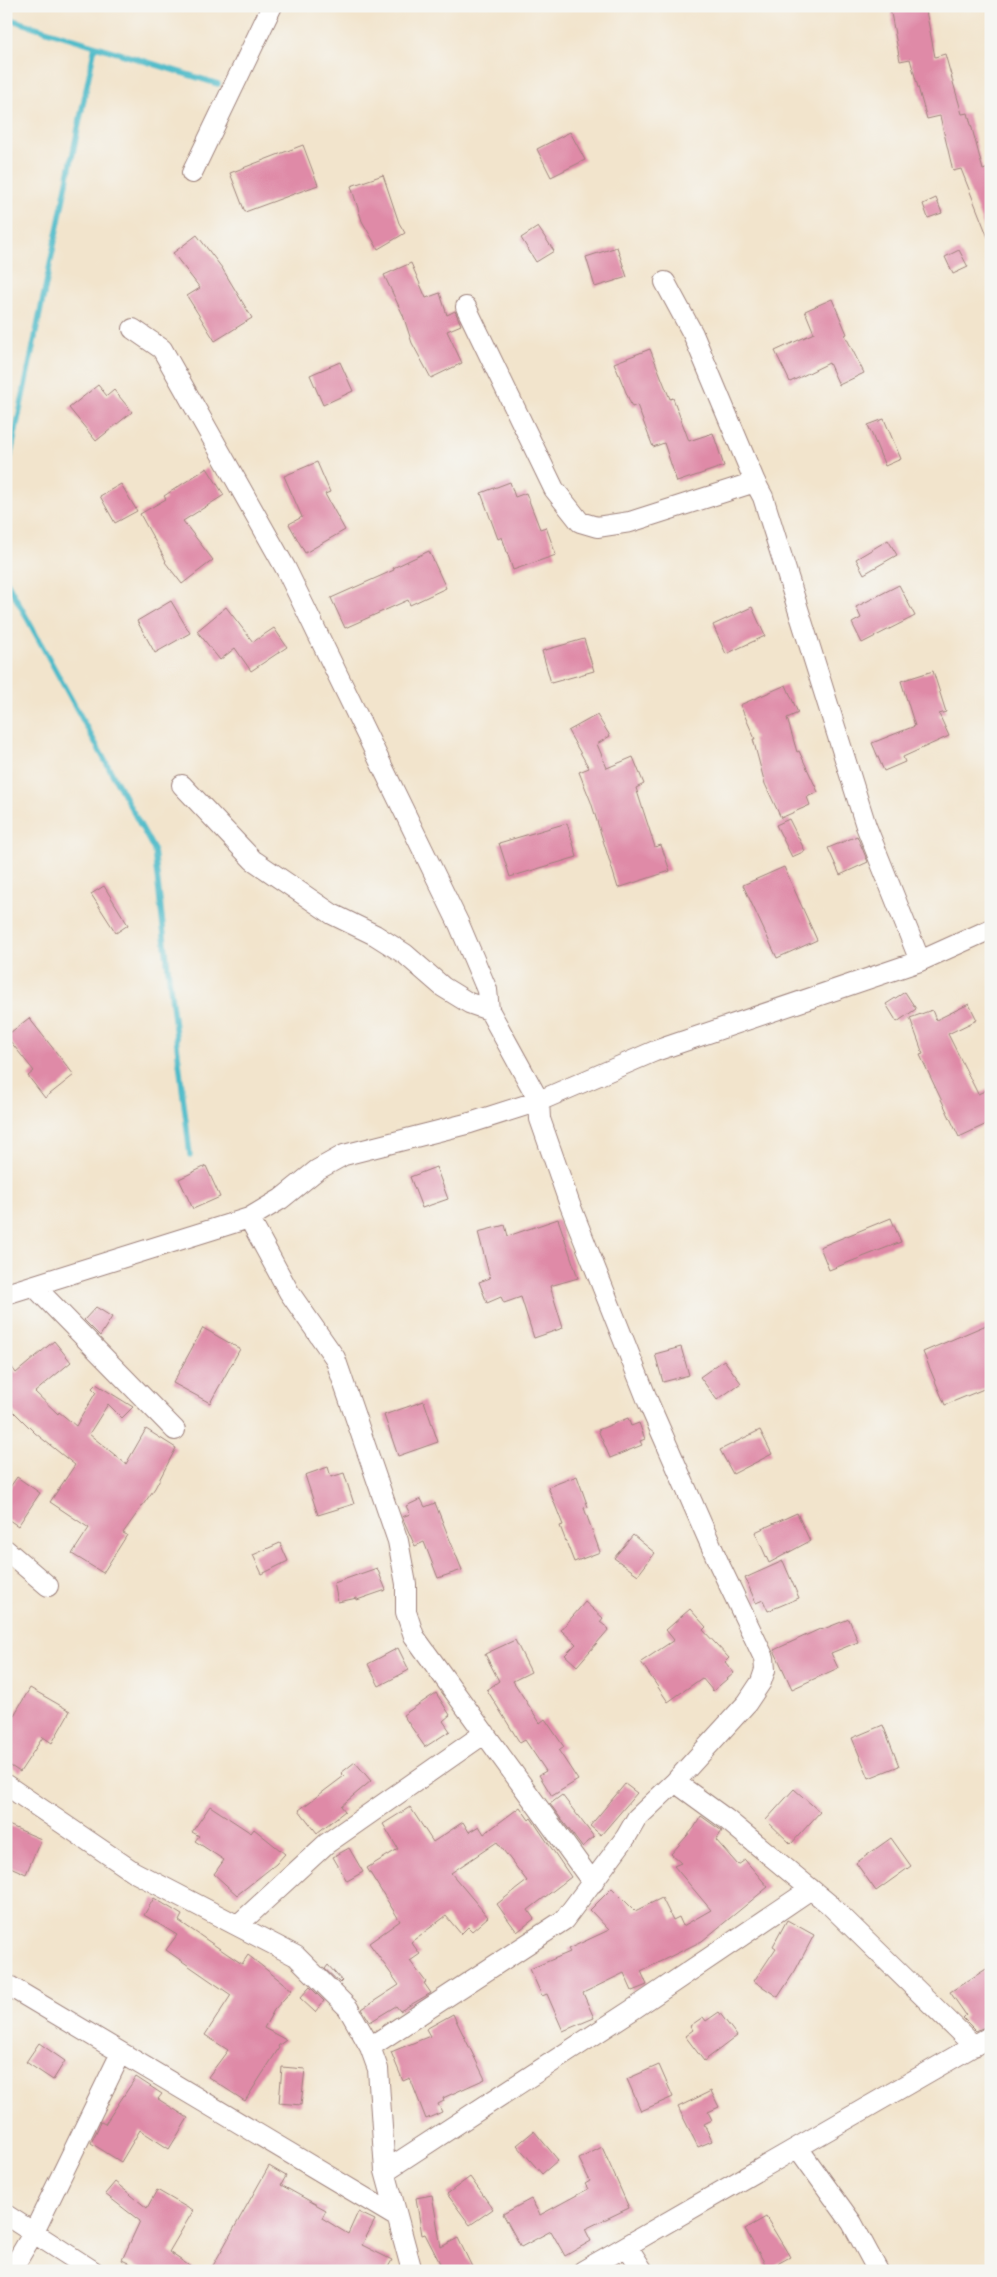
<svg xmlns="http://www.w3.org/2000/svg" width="997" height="2277" font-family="'Indie Flower',sans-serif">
<rect width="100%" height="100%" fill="#f6f6f2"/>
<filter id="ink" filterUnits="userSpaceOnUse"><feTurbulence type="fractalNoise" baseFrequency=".02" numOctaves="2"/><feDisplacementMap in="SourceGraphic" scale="10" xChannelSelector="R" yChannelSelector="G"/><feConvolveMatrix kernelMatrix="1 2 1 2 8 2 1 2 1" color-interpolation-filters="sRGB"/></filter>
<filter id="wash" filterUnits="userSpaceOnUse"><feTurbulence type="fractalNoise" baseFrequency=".0096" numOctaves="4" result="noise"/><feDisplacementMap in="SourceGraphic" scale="20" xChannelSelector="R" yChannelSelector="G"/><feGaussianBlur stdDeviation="1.12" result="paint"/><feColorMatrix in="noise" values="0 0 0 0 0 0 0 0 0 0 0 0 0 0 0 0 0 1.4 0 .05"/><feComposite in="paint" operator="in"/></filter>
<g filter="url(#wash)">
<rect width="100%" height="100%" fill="#f2e4cc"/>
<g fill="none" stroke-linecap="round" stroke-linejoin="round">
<path stroke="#4fbbc9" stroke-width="5.5" d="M6 18 218 84
M6 478 95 46
M6 580 154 850 190 1155"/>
</g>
<g id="blocks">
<path fill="#df8aa7" d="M900 6H925L935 57 945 54 962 114 968 113 983 170 991 167V245L961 169 953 171 940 116 927 119 910 59 900 61 890 8Z
M570 132 585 160 551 177 537 149Z
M303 145 318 185 245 212 230 173Z
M383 175 399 223 405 233 378 249 362 221 351 186Z
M936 198 942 213 928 218 923 204Z
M538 227 554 251 536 262 521 238Z
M197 235 222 268 252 318 215 341 187 296 200 288 173 253Z
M617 247 627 277 595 287 586 257Z
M959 250 968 267 953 274 945 257Z
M411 263 426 298 440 293 447 315 455 311 461 325 447 331 462 363 431 378 412 343 403 315 384 275Z
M832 299 847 334 845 335 864 373 839 385 829 363 790 382 775 351 814 333 805 311Z
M650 349 670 399 673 398 689 441 713 433 724 466 677 482 664 443 653 447 637 405 632 407 614 363Z
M340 362 353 391 323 405 310 375Z
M98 385 107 396 114 390 132 412 96 441 69 408Z
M884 419 901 459 885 466 868 425Z
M317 462 330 492 325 494 345 530 305 553 289 524 302 517 284 476Z
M207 468 224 495 183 521 213 560 182 584 165 562 166 561 140 514 166 499 164 496Z
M510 482 515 497 526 493 540 529 546 527 556 555 513 570 502 537 498 539 481 493Z
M121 484 137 511 115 523 100 496Z
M888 540 897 555 864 574 856 559Z
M429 551 446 588 410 605 408 600 345 628 331 598 394 570 393 568Z
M899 585 915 616 862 643 852 623 861 618 856 607Z
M171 601 190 633 155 653 137 621Z
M226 607 253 642 274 628 287 647 251 671 235 648 220 660 197 631Z
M752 607 765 636 726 654 713 625Z
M584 639 594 671 551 683 542 651Z
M933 671 946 712 939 714 949 736 903 757 905 762 884 771 872 743 915 726 901 681Z
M786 685 798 713 787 718 797 752 799 751 818 792 807 797 810 805 781 818 765 784 753 739H755L740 705Z
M597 715 610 736 597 744 607 768 633 757 644 784 636 788 655 847 661 845 670 871 618 888 591 802 579 772 589 768 568 731Z
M789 819 805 851 792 857 776 825Z
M567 823 577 857 510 877 499 843Z
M857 836 868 862 840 875 828 848Z
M784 867 817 940 777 958 743 885Z
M104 886 128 925 116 933 91 894Z
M905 992 916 1009 897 1022 886 1004Z
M969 1004 977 1020 948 1034 978 1094 991 1088V1122L959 1137 920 1055 923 1054 910 1018 932 1010 936 1020Z
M29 1018 74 1075 45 1098 28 1076 34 1071 6 1036Z
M206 1166 220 1197 193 1209 179 1179Z
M436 1167 448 1199 422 1208 410 1177Z
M891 1218 901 1242 829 1270 820 1247Z
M558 1219 578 1278 550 1286 563 1328 534 1338 521 1297 504 1303 501 1297 487 1303 479 1282 490 1278 478 1232 505 1225 508 1236Z
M96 1307 112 1317 100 1336 84 1320Z
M991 1323V1386L945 1405 923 1352Z
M203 1328 240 1349 210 1403 173 1383Z
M54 1341 71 1362 35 1392 58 1414 59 1412 76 1426 96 1392 92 1388 96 1384 133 1407 122 1418 108 1404 89 1434 126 1464 146 1429 176 1448 155 1488 123 1533 127 1535 103 1573 72 1554 89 1528 50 1502 75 1465 35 1433 6 1404V1359L16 1373Z
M681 1347 689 1375 663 1382 655 1354Z
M724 1360 741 1383 717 1400 700 1377Z
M424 1401 438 1442 398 1456 384 1415Z
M628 1418 631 1426 639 1423 645 1439 640 1441 642 1445 610 1458 598 1430Z
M760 1430 772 1454 733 1474 720 1450Z
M328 1467 331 1477 344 1473 354 1504 318 1515 305 1475Z
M577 1476 588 1507 584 1508 600 1552 574 1562 560 1526 563 1525 548 1487Z
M17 1477 40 1493 18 1526 6 1518V1493Z
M421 1499 425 1507 435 1503 462 1570 438 1578 424 1542 415 1546 402 1517 410 1514 406 1506Z
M797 1513 810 1541 769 1563 755 1532Z
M633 1535 655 1553 638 1575 614 1558Z
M280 1543 288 1561 262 1574 253 1555Z
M783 1561 799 1598 768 1611 763 1600 756 1603 745 1578Z
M377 1568 386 1590 357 1600V1598L338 1602 334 1583Z
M585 1602 603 1618 600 1622 609 1629 577 1666 565 1655 576 1644 561 1630Z
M690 1609 706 1627 703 1630 729 1658 725 1662 734 1673 713 1691 702 1678 668 1702 641 1662 674 1640 666 1630Z
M849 1619 858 1642 831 1653 838 1668 792 1689 774 1650 820 1629 821 1630Z
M515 1640 531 1672 513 1681 540 1723 545 1719 564 1747 559 1751 578 1780 552 1796 539 1775 546 1771 525 1740 520 1743 487 1690 499 1681 485 1654Z
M398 1648 409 1670 379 1686 368 1664Z
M30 1688 70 1711 52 1743 43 1737 20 1772 6 1763V1729Z
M436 1693 450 1715 443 1721 450 1731 425 1747 403 1715Z
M883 1725 899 1766 869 1778 852 1738Z
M355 1762 371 1781 341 1806 345 1811 317 1833 299 1810 344 1776 341 1773Z
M625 1784 637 1793 601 1835 590 1826Z
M794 1789 820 1812 791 1844 766 1820Z
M562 1795 594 1837 582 1847 550 1804Z
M210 1806 251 1833 254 1829 285 1854 276 1864 237 1895 214 1874 224 1860 195 1841 199 1836 192 1832Z
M410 1807 433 1842 463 1822 469 1832 479 1826 484 1834 520 1807 529 1820 531 1818 571 1877 528 1910 534 1919 517 1932 497 1904 527 1881 497 1842 451 1873 488 1917 472 1931 468 1927 461 1934 446 1916 411 1942 420 1954 410 1961 426 1982 424 1983 431 1993 400 2011 396 2006 370 2022 362 2009 399 1985 369 1943 400 1921 367 1868 398 1849 383 1824Z
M701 1816 722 1831 716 1840 738 1865 745 1860 768 1887 702 1941 641 1971 647 1985 632 1991 624 1973 583 1993 594 2018 563 2031 547 1994 542 1996 530 1969 570 1952 568 1949 609 1930 590 1910 612 1888 635 1911 662 1898 673 1920 679 1917 683 1926 711 1910 674 1866 681 1863 671 1854 694 1828Z
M6 1824 41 1839 26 1874 6 1865Z
M891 1838 911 1866 876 1891 856 1863Z
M349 1848 363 1872 347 1881 333 1857Z
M154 1898 182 1915 179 1921 242 1964 248 1955 292 1990 274 2010 264 2028 286 2040 278 2046 279 2048 245 2101 208 2077 228 2050 205 2035 231 1995 166 1950 177 1935 144 1915Z
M787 1920 814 1935 795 1971 778 1997 754 1981 776 1948 773 1946Z
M328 1965 342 1981 340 1983 325 1969Z
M991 1966V2024L976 2031 963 2018 966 2015 950 1992Z
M310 1987 324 2001 315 2012 300 1998Z
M719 2012 737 2036 704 2061 685 2036 693 2030 690 2026 703 2017 706 2021Z
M453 2014 485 2079 443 2098 444 2101 438 2104 442 2112 426 2119 410 2078 403 2081 391 2052 430 2036 426 2029Z
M39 2043 65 2061 53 2080 26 2062Z
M659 2065 673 2097 641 2111 627 2079Z
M282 2067 305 2069 301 2105 279 2103Z
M136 2077 162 2094 158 2099 188 2118 169 2149 140 2130 121 2162 91 2143 101 2122 105 2124Z
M711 2091 719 2107 708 2112 712 2120 704 2124 712 2141 698 2147 678 2107Z
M534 2131 558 2160 542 2174 517 2145Z
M602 2147 629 2208 585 2229 591 2241 565 2256 551 2231 521 2247 503 2214 531 2199 540 2215 588 2189 585 2184 590 2181 579 2159Z
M269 2166 286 2176 281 2185 326 2210 322 2218 348 2234 358 2212 375 2220 362 2245 392 2260 386 2271H210Z
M470 2177 493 2209 470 2225 447 2194Z
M115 2182 147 2208 157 2190 193 2211 169 2252 197 2271H145L122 2260 140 2221 105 2194Z
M432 2195 441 2247 458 2238 474 2271H444L425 2234 422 2235 416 2198Z
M766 2217 790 2257 768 2269 745 2229Z"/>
</g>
</g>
<g filter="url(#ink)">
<use href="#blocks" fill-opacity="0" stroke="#9e827c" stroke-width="1"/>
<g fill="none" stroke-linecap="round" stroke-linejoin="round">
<defs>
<path id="street" d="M192 173 272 6
M665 282 693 334 755 482 763 497 866 826 920 961
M466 307 554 489 580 522 597 527 630 522 755 482
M133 329 162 349 286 569 459 924 487 990 489 1010 539 1101 540 1119 570 1205 649 1404 720 1566 764 1658 765 1670 761 1682 747 1703 675 1782 637 1818 626 1837 564 1920 370 2047
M182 785 253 860 332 914 375 935 405 954 443 987 469 1003 489 1010
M249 1218 289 1292 335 1358 398 1541 406 1584V1612L414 1636 593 1883
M34 1286 175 1430
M6 1294 249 1218 281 1199 317 1170 344 1155 470 1123 539 1101 655 1051 920 961 991 929
M6 1550 48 1586
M675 1782 726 1819 830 1905 974 2046
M6 1785 134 1872 296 1956 348 2008 370 2047 378 2069 385 2171 412 2271
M238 1925 326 1844 485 1733
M6 1984 397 2217
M798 2148 852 2223 878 2271
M385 2171 632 2010 811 1889
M6 2215 93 2271
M627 2246 643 2271
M11 2271 34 2232 121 2053
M583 2271 991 2036"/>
</defs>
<use href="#street" stroke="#9e827c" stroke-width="22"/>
<use href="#street" stroke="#fff" stroke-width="20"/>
</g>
</g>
<rect width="997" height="2277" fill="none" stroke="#f6f6f2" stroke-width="25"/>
</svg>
